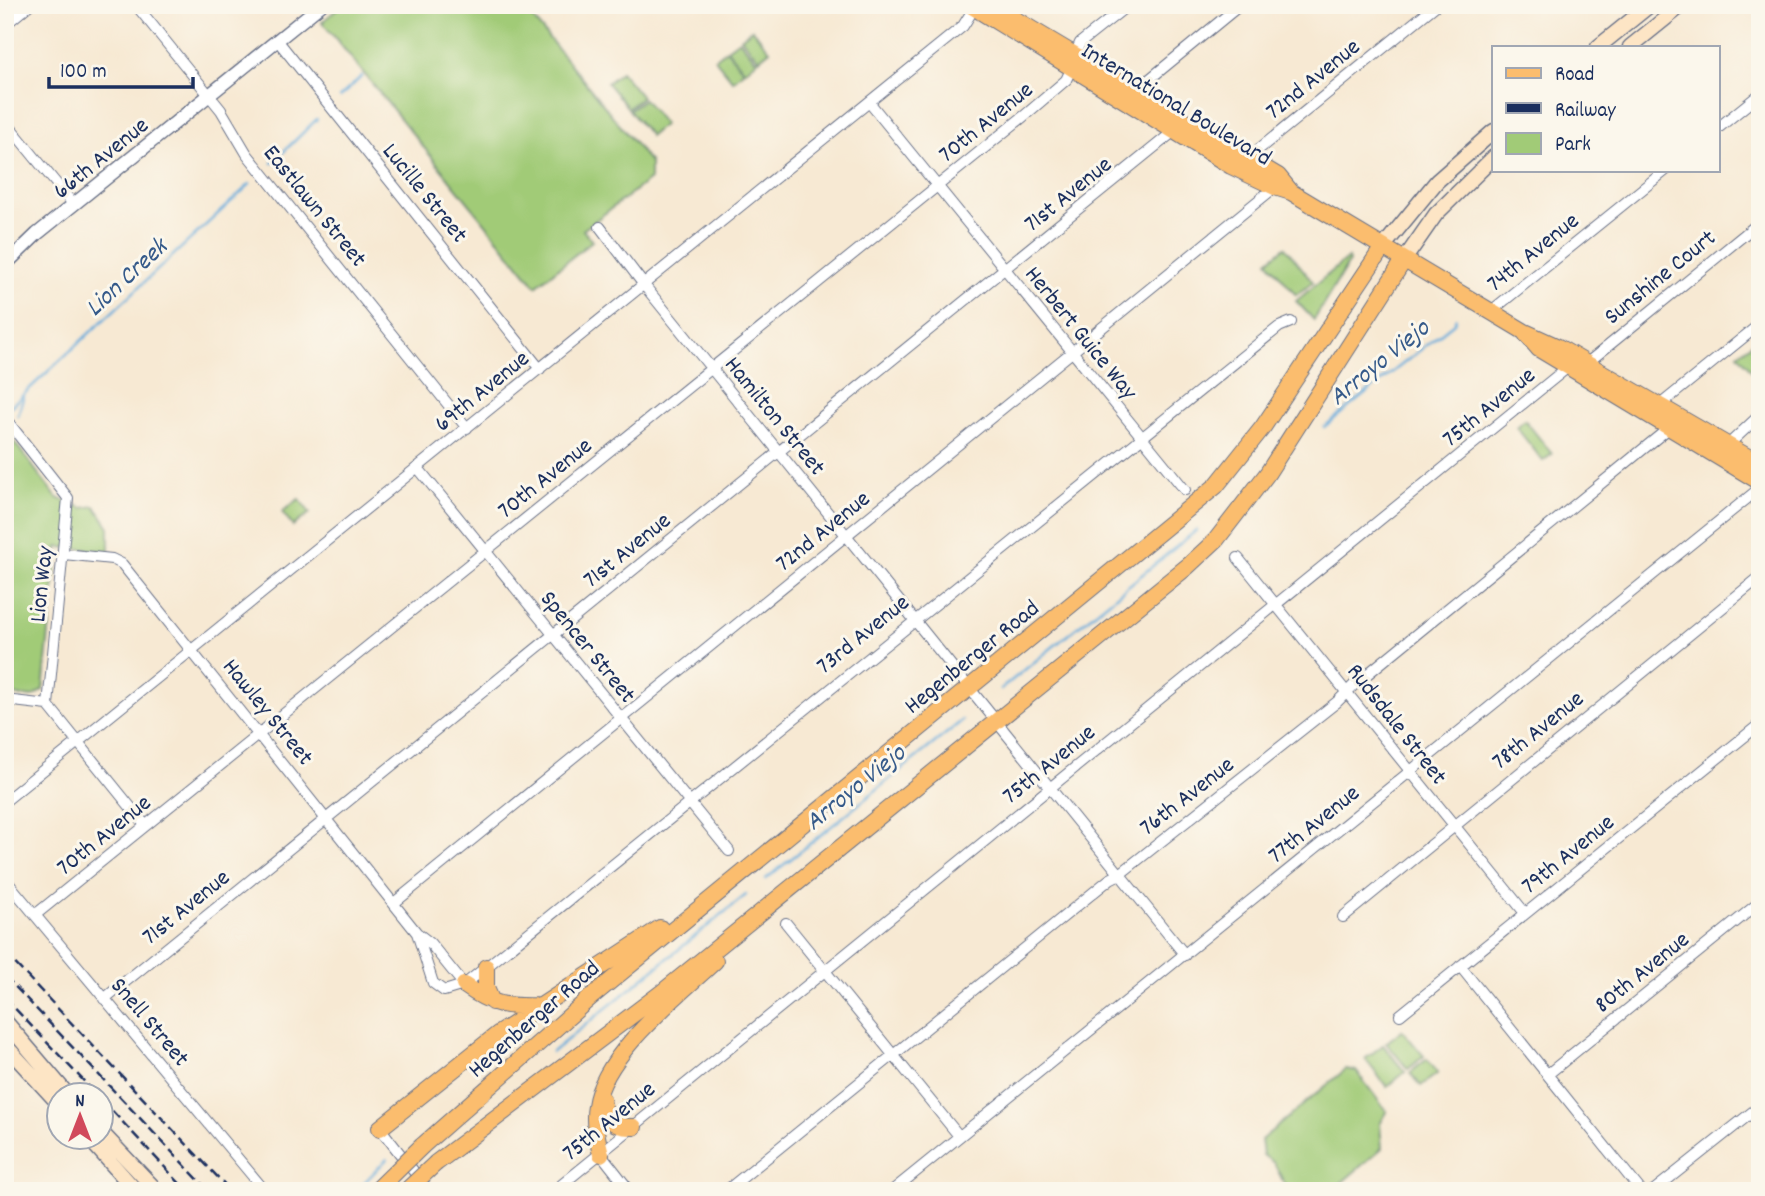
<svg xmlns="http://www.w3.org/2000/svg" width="1765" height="1196" font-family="Dekko,sans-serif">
<rect width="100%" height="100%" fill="#fbf7ec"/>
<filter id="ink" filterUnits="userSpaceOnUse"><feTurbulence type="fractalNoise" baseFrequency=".0143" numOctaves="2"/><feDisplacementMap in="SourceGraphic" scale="14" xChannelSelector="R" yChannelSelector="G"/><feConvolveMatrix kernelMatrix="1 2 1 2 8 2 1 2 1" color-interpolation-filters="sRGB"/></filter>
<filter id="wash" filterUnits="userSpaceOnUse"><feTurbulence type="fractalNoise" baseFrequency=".00686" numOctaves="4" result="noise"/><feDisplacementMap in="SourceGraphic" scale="28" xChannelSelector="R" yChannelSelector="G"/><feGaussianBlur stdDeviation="1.57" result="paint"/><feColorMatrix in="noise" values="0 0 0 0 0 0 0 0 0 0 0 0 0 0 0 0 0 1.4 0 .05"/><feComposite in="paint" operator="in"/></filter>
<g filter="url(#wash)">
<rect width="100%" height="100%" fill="#f7e9d3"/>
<path fill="#a1cb77" stroke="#5e7d6a" stroke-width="2" d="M342 5H522L650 162V179L583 230 592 241 536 286 322 22Z
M752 29 770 50 759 59 741 38Z
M739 40 757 61 745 71 727 49Z
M726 50 744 71 733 81 715 59Z
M621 72 642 97 628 108 607 83Z
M644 99 664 124 650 136 629 110Z
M1285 247 1313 282 1296 295 1268 261Z
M1348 258 1349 262 1314 320 1296 301Z
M1758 338 1760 340V381L1738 354Z
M1525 420 1552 454 1543 461 1516 427Z
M5 430 57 498 83 508 95 506 109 527V551L58 547 43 690 32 697 5 694Z
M299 499 310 513 293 526 282 512Z
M1402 1030 1424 1056 1408 1069 1386 1043Z
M1383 1045 1405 1072 1387 1087 1365 1059Z
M1427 1059 1438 1073 1421 1086 1410 1073Z
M1346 1069 1356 1071 1387 1112 1380 1124 1382 1148 1332 1191H1288L1274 1163 1263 1155 1261 1140Z"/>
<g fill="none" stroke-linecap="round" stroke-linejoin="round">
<path stroke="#64abdb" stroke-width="2.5" d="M340 97 362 76
M272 163 317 119
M11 406 250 184
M18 416 24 394
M1324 427 1454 323 1456 318
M1001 689 1197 530
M766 879 963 720
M552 1052 746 895
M356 1191 387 1159"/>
</g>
</g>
<g filter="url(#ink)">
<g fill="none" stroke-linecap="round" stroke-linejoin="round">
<defs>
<path id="minor" d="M136 5 221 110 247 154 467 428
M5 25 29 5
M278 41 540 369
M1075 55 1080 43 1128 5
M1135 91 1240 5
M869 102 1185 490
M5 121 73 204
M1718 128 1760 94
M1248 158 1436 5
M600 227 644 285 1185 955
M1490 312 1666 170
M1586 364 1760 222
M1660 405 1760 324
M5 418 68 498 48 705 145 825
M1728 445 1760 415
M418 468 729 851
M64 554 112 559 122 564 417 933 430 943 464 985
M1238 558 1525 913
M5 700 48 705
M5 801 963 26 976 5
M5 879 265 1191
M394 903 1275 187
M35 915 1024 116 1066 80 1072 67
M1343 917 1760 577
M786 923 959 1136
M417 933 433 983 444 991 464 985 1279 327 1291 322
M1460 966 1641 1191
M104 999 1173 132
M1400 1015 1760 724
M1548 1074 1760 902
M380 1128 429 1191
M601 1154 630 1191
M554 1191 1568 367
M726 1191 1110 879 1120 874 1337 702 1354 685 1669 428
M892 1191 1760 488
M1653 1191 1760 1106"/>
<path id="tertiary" d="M5 265 37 234 321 5"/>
<path id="secondary" d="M1598 47 1650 5
M1630 47 1682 5
M1383 247 1437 181 1494 131
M1404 260 1436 214 1494 157
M5 1021 67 1094
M5 1045 60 1105
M102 1133 157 1191
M87 1136 136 1191"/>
<path id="primary" d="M970 5 1231 166 1275 187 1291 192 1525 332 1558 347 1760 464
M991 5 1278 176 1291 192
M1526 334 1539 349 1760 482
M486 967V988L492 1002
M464 985C493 1006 505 1007 541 1006
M602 1099C605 1119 613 1128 634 1127
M380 1128 498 1034 660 928
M422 1146 591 997 1216 486 1263 427 1383 247
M601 1154C597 1138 593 1122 596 1106 603 1054 678 996 715 961
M436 1163 660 994 1188 566 1216 540 1267 474 1404 260"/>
</defs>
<use href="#minor" stroke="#687087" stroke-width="12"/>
<use href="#tertiary" stroke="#687087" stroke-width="15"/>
<use href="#secondary" stroke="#687087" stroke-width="17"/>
<use href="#primary" stroke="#687087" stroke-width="18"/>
<use href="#minor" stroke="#fff" stroke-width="10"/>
<use href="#tertiary" stroke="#fff" stroke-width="12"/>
<use href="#secondary" stroke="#fde5c5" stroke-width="14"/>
<use href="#primary" stroke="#fbbd6e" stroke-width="16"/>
<path stroke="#1b2f5e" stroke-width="2.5" stroke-dasharray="10 5" stroke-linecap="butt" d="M5 953 231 1191
M5 976 209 1191
M5 998 96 1094
M102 1100 187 1191"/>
<defs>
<path id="primary-bridge" d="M376 1191 422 1146
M406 1191 436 1163"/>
</defs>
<use href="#primary-bridge" stroke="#687087" stroke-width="18" stroke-linecap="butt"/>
<use href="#primary-bridge" stroke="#fbbd6e" stroke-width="16"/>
</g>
</g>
<g text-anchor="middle" stroke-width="6" stroke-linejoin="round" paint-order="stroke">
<g font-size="24" fill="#1b2f5e" stroke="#fbf7ec">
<text transform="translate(1312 78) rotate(-39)" y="8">72nd Avenue</text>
<text transform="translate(1177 103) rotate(31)" y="8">International Boulevard</text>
<text transform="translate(985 121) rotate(-39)" y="8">70th Avenue</text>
<text transform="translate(100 157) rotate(-39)" y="8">66th Avenue</text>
<text transform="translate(426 192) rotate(51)" y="8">Lucille Street</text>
<text transform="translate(1067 193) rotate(-39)" y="8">71st Avenue</text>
<text transform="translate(316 205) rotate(51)" y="8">Eastlawn Street</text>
<text transform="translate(1532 251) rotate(-39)" y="8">74th Avenue</text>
<text transform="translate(1659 276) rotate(-39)" y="8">Sunshine Court</text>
<text transform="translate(1082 332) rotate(51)" y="8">Herbert Guice Way</text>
<text transform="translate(481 390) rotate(-39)" y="8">69th Avenue</text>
<text transform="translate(1488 406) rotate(-39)" y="8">75th Avenue</text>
<text transform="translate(776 415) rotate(51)" y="8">Hamilton Street</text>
<text transform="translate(544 477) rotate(-39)" y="8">70th Avenue</text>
<text transform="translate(822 530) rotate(-39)" y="8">72nd Avenue</text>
<text transform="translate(626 549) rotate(-39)" y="8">71st Avenue</text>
<text transform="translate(40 584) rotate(-84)" y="8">Lion Way</text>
<text transform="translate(862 633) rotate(-39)" y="8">73rd Avenue</text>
<text transform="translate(589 646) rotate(51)" y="8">Spencer Street</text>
<text transform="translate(971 656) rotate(-39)" y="8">Hegenberger Road</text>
<text transform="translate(269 711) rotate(51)" y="8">Hawley Street</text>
<text transform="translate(1398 723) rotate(52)" y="8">Rudsdale Street</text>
<text transform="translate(1537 729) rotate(-39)" y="8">78th Avenue</text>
<text transform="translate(1048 763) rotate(-39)" y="8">75th Avenue</text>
<text transform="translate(1186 795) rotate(-38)" y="8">76th Avenue</text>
<text transform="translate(1313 823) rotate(-39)" y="8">77th Avenue</text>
<text transform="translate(103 834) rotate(-39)" y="8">70th Avenue</text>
<text transform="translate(1567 853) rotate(-39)" y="8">79th Avenue</text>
<text transform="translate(185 906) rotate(-39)" y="8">71st Avenue</text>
<text transform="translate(1641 971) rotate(-39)" y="8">80th Avenue</text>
<text transform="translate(533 1018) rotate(-41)" y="8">Hegenberger Road</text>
<text transform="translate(151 1021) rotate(50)" y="8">Snell Street</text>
<text transform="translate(608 1120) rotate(-39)" y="8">75th Avenue</text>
</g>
<g font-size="26" font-style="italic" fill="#355a8a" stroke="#fbf7ec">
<text transform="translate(125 276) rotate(-43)" y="9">Lion Creek</text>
<text transform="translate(1378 361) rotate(-39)" y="9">Arroyo Viejo</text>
<text transform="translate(854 786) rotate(-39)" y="9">Arroyo Viejo</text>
</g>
</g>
<rect width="1765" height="1196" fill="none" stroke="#fbf7ec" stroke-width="28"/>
<rect x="1492" y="46" width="228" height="126" fill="#fbf7ec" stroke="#a1a7b3" stroke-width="2"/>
<rect x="1506" y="68" width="35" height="10" fill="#fbbd6e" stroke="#a1a7b3" stroke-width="2"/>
<text x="1555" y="80" font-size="21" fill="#1b2f5e">Road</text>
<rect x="1506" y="103" width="35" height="10" fill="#1b2f5e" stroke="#a1a7b3" stroke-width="2"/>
<text x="1555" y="116" font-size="21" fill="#1b2f5e">Railway</text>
<rect x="1506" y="133" width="35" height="21" fill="#a1cb77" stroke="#a1a7b3" stroke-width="2"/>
<text x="1555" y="150" font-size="21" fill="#1b2f5e">Park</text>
<g transform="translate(80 1116)"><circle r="33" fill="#fbf7ec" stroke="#a1a7b3" stroke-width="2"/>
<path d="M0-5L12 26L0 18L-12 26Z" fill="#d1495b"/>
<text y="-10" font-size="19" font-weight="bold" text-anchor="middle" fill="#1b2f5e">N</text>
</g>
<path d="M49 77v10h144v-10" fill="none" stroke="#1b2f5e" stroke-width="3.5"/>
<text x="60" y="77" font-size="21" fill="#1b2f5e" stroke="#fbf7ec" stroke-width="5" paint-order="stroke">100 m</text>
</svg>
